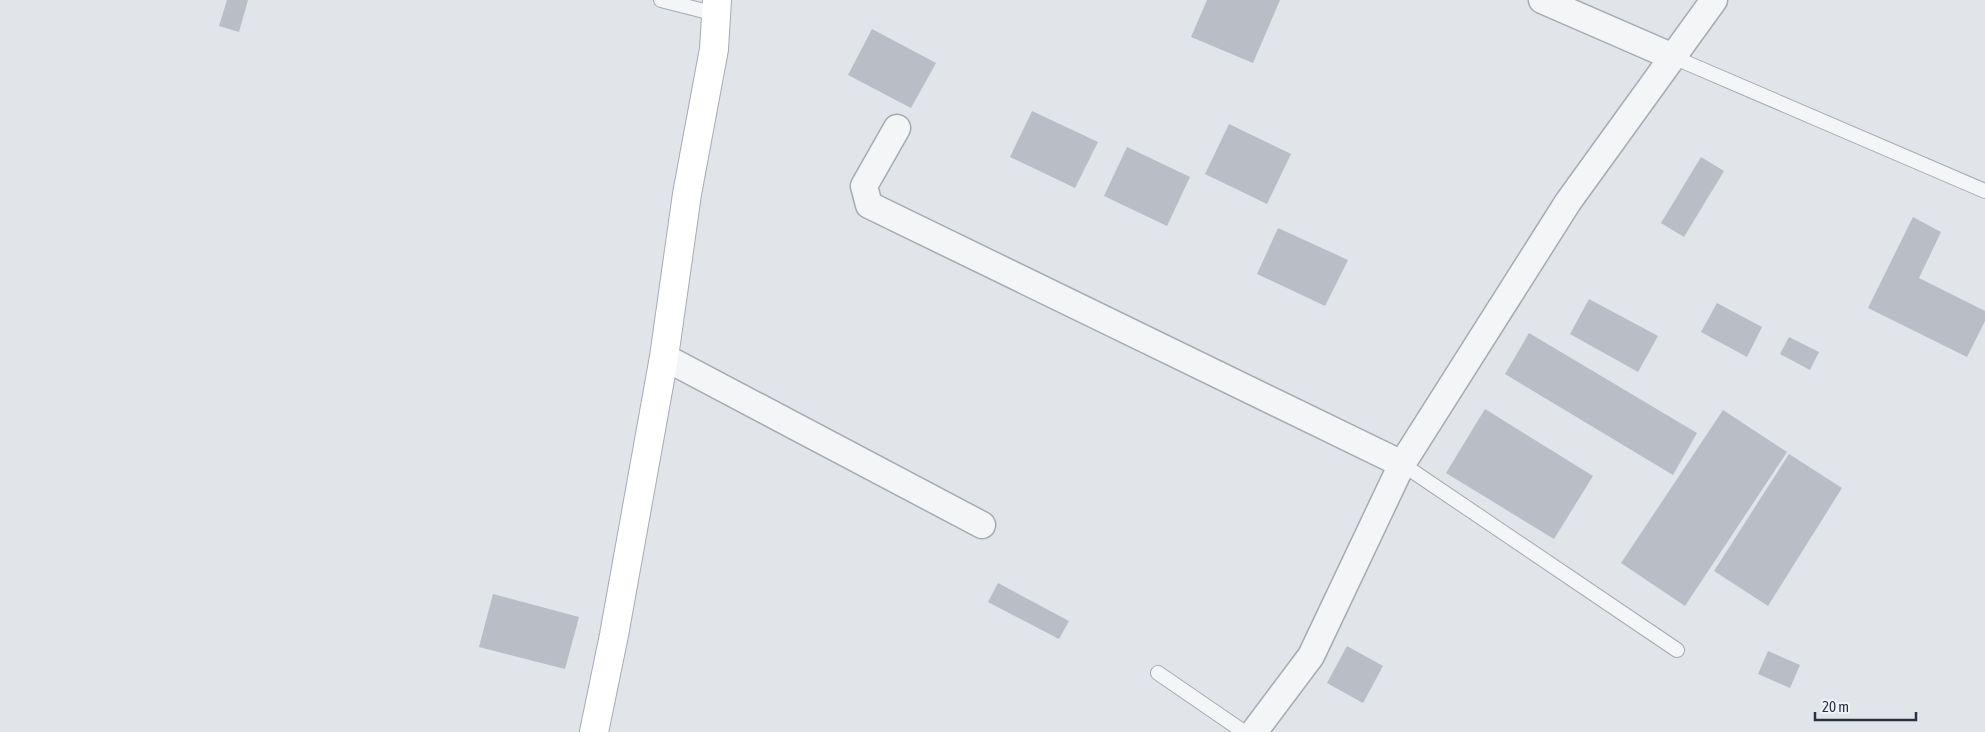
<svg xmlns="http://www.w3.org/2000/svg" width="1985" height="732" font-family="'Asap Condensed',sans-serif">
<rect width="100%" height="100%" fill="#e1e4e9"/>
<path fill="#b8bdc6" d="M227 0H248L239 32 219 26Z
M1207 0H1280L1253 63 1191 37Z
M872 29 936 63 911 108 848 75Z
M1032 111 1098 142 1075 188 1010 157Z
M1229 124 1291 154 1267 204 1205 174Z
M1127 147 1190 177 1167 226 1104 196Z
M1701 157 1724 171 1684 237 1661 223Z
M1913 217 1941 232 1919 278 1985 311V321L1967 357 1868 308Z
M1278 228 1348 260 1325 306 1257 274Z
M1589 299 1658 336 1638 372 1570 334Z
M1717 303 1762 327 1747 357 1701 332Z
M1529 333 1697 433 1673 475 1505 374Z
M1789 337 1819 352 1810 370 1780 354Z
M1485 409 1593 476 1554 539 1446 473Z
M1723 410 1787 452 1685 606 1621 563Z
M1789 454 1842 488 1768 606 1714 571Z
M998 583 1069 621 1059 639 988 602Z
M493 594 579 617 565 669 479 647Z
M1347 646 1383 666 1363 703 1327 683Z
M1768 651 1800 665 1790 688 1758 674Z"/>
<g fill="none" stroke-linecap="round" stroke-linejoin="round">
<defs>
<path id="lane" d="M661 0 716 14
M1673 57 1985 191
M1402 464 1677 650
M1158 673 1244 732"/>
<path id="street" d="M1542 0 1673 57
M897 128 864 186 869 205 1402 464
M664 357 982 525
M1254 732 1311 656 1402 464 1568 202 1714 0"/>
<path id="secondary" d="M594 732 614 635 664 357 687 194 714 49 717 0"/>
</defs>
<use href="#lane" stroke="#a6abb3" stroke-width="16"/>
<use href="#street" stroke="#a6abb3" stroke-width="29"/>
<use href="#secondary" stroke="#a6abb3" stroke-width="30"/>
<use href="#lane" stroke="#f3f5f7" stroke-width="14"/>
<use href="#street" stroke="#f3f5f7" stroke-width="26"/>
<use href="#secondary" stroke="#fff" stroke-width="28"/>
</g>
<path d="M1815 712v8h101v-8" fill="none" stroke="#293241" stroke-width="2.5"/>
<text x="1822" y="712" font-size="15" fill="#293241" stroke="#f0f3f7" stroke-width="4" paint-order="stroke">20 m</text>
</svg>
